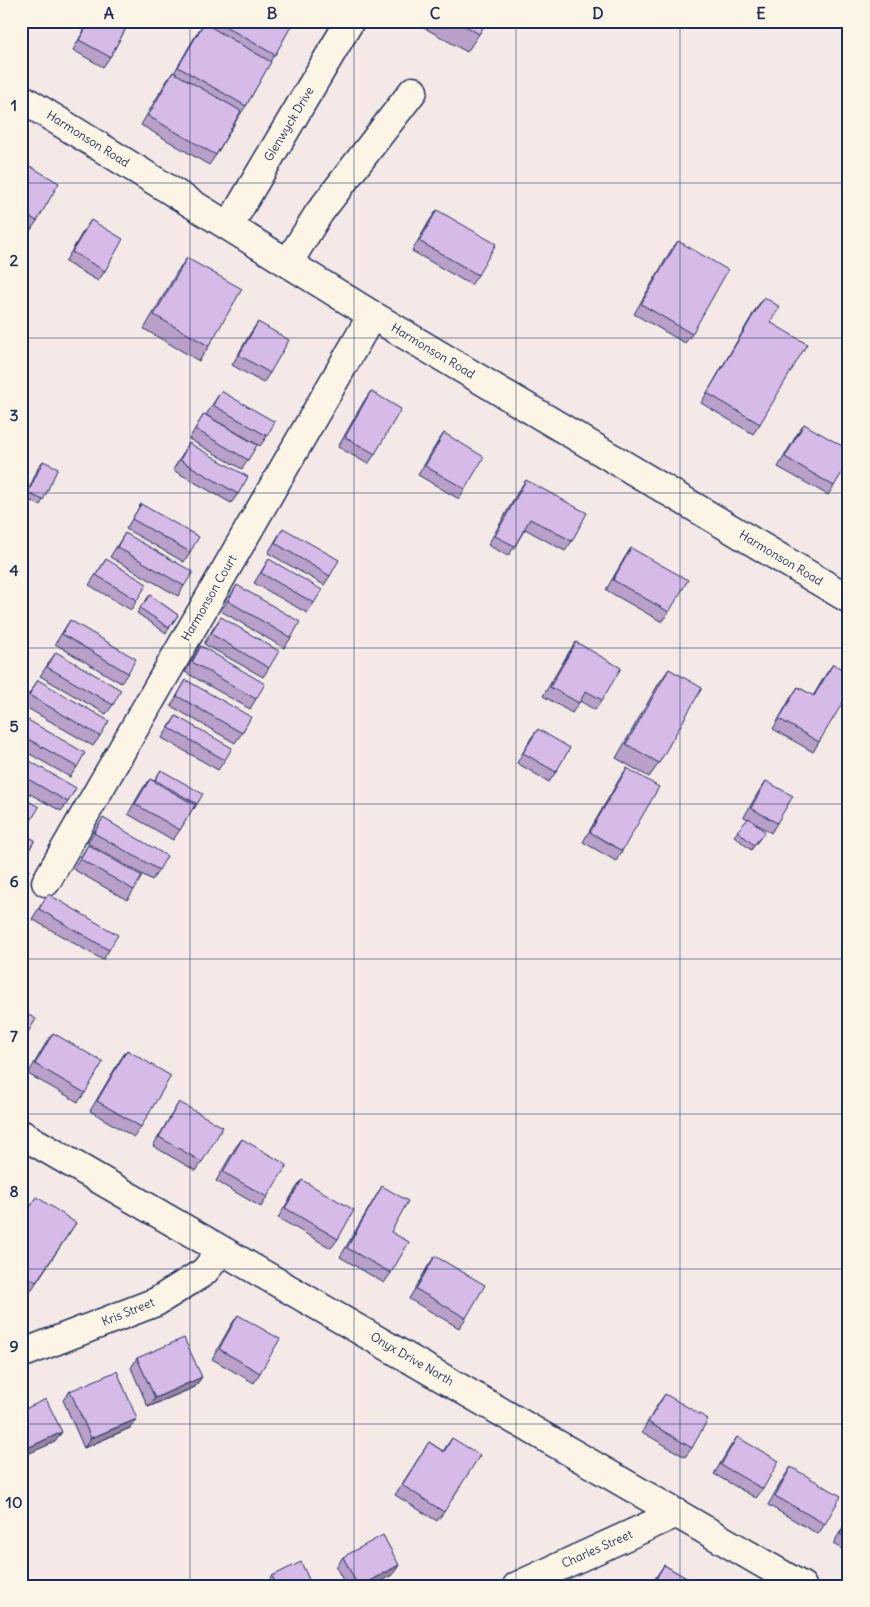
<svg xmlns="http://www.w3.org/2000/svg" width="870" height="1607" font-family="Delius,sans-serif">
<rect width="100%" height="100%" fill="#f4e9e6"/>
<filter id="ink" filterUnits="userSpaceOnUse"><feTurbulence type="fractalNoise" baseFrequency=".02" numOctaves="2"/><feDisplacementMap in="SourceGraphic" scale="10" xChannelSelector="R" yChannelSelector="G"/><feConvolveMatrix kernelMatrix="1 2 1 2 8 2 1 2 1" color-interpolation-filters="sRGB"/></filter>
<g filter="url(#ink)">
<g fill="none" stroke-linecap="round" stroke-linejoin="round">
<defs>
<path id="minor" d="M21 98 372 315 849 599
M229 226 350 21
M288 263 319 213 413 91
M46 882 372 315
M21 1134 802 1586
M21 1354 156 1302 204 1272 222 1250
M517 1586 677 1513"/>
</defs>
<use href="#minor" stroke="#1b2f5e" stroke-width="31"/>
<use href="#minor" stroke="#fcf5e5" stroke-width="28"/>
</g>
<path fill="#b8a0c8" stroke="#1b2f5e" d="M89 21H130L110 57 103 67 73 50Z
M209 21H294L270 62 246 106 239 116 216 155 209 165 141 125 166 82 173 72 174 73 197 33 204 23 207 25Z
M427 21H487L479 34 467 52 423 27Z
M21 161 37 221 30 231 21 226Z
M437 210 478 275 471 285 412 251 430 220Z
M91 220 105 271 98 281 65 262 84 230Z
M678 241 692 334 685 343 634 314 671 250Z
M187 258 209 346 199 361 144 329 177 272Z
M764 297 770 322 760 424 753 434 701 403 757 307Z
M258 322 270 373 263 383 232 365 251 332Z
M221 391 267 436 260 446 206 415Z
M371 391 375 454 368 464 338 447 364 401Z
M204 414 248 460 242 469 189 439Z
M804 424 834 486 828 495 778 467 797 434Z
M444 433 465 489 459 499 418 475 437 443Z
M189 443 238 494 231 503 173 470 183 453Z
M43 461V500L40 505 25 498 39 466Z
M526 480 572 541 565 551 525 529 515 546 508 556 488 545 519 490Z
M141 504 190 552 184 562 126 529Z
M283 528 330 576 324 585 268 553Z
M125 533 184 586 178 596 110 557Z
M631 548 669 612 662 622 606 590 625 557Z
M106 559 137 600 131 610 89 585Z
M269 559 314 603 307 613 254 583Z
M237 585 291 638 284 648 221 611Z
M150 595 178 615 166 633 137 613Z
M221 617 269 668 263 677 204 644 214 627Z
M70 620 128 673 121 683 55 644Z
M576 642 602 700 595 710 580 701 572 713 543 696 569 652Z
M201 646 256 699 250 709 185 672Z
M56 652 113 705 106 714 40 676Z
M833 664 819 742 813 752 773 729 791 697 798 687 813 696 826 674Z
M669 669 659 763 649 777 616 758 659 683Z
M38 680 100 736 93 746 22 705Z
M186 680 242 733 235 743 171 706Z
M21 716 77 767 70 777 21 749Z
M176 716 225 760 218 770 162 738Z
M538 729 556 772 549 782 517 763 531 738Z
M21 756 68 802 61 811 21 789Z
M627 768 622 851 616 861 583 842 620 778Z
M161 770 197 804 194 809 193 808 180 830 173 840 128 814 143 788 150 779 154 781Z
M766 781 777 823 771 833 756 824 761 837 751 850 734 836 748 819 744 817 759 791Z
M21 797 32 819 26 828 21 826Z
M103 818 159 870 152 880 87 843Z
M21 833 28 852 22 861H21Z
M88 845 134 890 127 900 73 869Z
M48 894 109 950 103 960 32 919Z
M53 1033 85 1093 78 1102 28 1074 46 1043Z
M127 1050 141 1127 134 1137 90 1111 120 1060Z
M849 1060V1073L843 1070Z
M179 1102 202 1162 196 1171 153 1146 173 1112Z
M242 1139 267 1197 261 1207 216 1181 235 1148Z
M302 1180 338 1239 331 1248 278 1218 295 1190Z
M382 1186 391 1232V1273L384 1283 340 1257 376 1196Z
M21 1220 76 1223 30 1292 21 1286Z
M435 1256 466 1318 459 1328 409 1299 428 1266Z
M238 1315 260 1373 254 1383 212 1359 231 1325Z
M137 1358 195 1387 148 1407 131 1368Z
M70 1391 137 1419 130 1428 84 1448 63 1400Z
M665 1394 692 1448 685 1457 642 1432 658 1404Z
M737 1437 763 1489 756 1498 714 1474 730 1447Z
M452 1438 444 1512 437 1521 395 1495 429 1442 443 1451Z
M791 1467 825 1524 818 1534 768 1505 784 1477Z
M849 1517V1553L833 1544Z
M343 1557 393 1575 372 1586H346L336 1567Z
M664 1565 700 1586H650Z
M272 1576 312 1586H265Z"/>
<path fill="#9682a2" stroke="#1b2f5e" d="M202 1377 195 1387 148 1407 155 1398Z
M137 1419 130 1428 84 1448 91 1438Z
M62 1432 55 1442 21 1457V1451Z
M399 1565 393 1575 372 1586H361Z"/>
<path fill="#d6bae8" stroke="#1b2f5e" d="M90 21H130L110 57 79 40Z
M216 21H294L275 55Z
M457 21H487L479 34Z
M204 23 271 62 246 106 178 67Z
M173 72 241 111 216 155 148 116Z
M21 161 59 183 37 221 21 212Z
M437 210 496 244 478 275 419 241Z
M91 220 123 239 105 271 72 252Z
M678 241 728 270 692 334 641 304Z
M187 258 242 289 209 346 154 315Z
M764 297 780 307 770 322 807 344 760 424 707 393Z
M258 322 289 340 270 373 239 355Z
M221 391 275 422 267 436 213 405Z
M371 391 401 409 375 454 345 437Z
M204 414 257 445 248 460 195 429Z
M804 424 849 450V461L834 486 785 457Z
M444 433 484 457 465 489 425 466Z
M189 443 248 477 238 494 180 460Z
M43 461 58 468 43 500 28 493Z
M526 480 587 513 572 541 530 519 515 546 495 536Z
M141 504 199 537 190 552 132 519Z
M283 528 339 560 330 576 275 543Z
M125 533 193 572 184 586 117 547Z
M631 548 688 580 669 612 613 580Z
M106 559 147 584 137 600 96 575Z
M269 559 322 590 314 603 261 573Z
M237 585 300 622 291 638 228 601Z
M150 595 178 615 169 628 140 608Z
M221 617 279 651 269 668 211 634Z
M70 620 136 659 128 673 62 634Z
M576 642 621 668 602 700 586 691 579 703 550 687Z
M201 646 265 684 256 699 192 662Z
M56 652 121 690 113 705 47 667Z
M833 664 849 673V692L819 742 779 719 798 687 814 696Z
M669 669 702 688 659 763 626 744Z
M38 680 109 721 100 736 29 695Z
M186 680 251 717 242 733 177 696Z
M21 716 85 753 77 767 21 735Z
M176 716 232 748 225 760 169 728Z
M538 729 570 748 556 772 523 753Z
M21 756 76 788 68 802 21 775Z
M627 768 659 787 622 851 590 832Z
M161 770 203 794 197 804 155 780Z
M150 779 195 805 180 830 135 804Z
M766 781 793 796 777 823 751 808Z
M21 797 39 807 32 819 21 812Z
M103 818 167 856 159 870 94 833Z
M749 818 765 832 754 845 737 831Z
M21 833 35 840 28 852 21 848Z
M88 845 142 876 134 890 80 859Z
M21 865 29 870 21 884Z
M48 894 118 935 109 950 39 909Z
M21 1011 36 1019 21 1044Z
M53 1033 103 1062 85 1093 35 1064Z
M127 1050 171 1076 141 1127 97 1101Z
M179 1102 223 1127 202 1162 159 1137Z
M242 1139 287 1165 267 1197 223 1172Z
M302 1180 354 1210 338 1239 285 1208Z
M382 1186 408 1201 391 1232 409 1242 391 1273 347 1248Z
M37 1197 76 1223 36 1282 21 1272V1221Z
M435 1256 485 1285 466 1318 416 1289Z
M238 1315 280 1339 260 1373 219 1349Z
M184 1338 202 1377 155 1398 137 1358Z
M117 1371 137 1419 91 1438 70 1391Z
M665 1394 708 1419 692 1448 648 1422Z
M46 1399 62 1432 21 1451V1411Z
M737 1437 779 1461 763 1489 721 1465Z
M452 1438 480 1455 444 1512 402 1485 429 1442 444 1452Z
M791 1467 841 1496 825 1524 775 1496Z
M849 1519V1539L840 1534Z
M383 1535 399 1565 361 1586H358L343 1557Z
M301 1562 312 1586H277L272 1576Z
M664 1565 700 1586H652Z
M261 1583 262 1586H254Z"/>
</g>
<path fill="none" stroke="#1b2f5e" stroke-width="1" stroke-opacity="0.55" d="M190 21V1586M354 21V1586M516 21V1586M680 21V1586M21 183H849M21 338H849M21 493H849M21 648H849M21 804H849M21 959H849M21 1114H849M21 1269H849M21 1424H849"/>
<g text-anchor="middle" stroke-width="4.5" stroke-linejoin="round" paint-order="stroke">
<g font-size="12" fill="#1b2f5e" stroke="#fcf5e5">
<text transform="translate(289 124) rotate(-59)" y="4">Glenwyck Drive</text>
<text transform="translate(88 139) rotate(32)" y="4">Harmonson Road</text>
<text transform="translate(433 351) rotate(31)" y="4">Harmonson Road</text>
<text transform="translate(781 558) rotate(31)" y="4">Harmonson Road</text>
<text transform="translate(209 598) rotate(-60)" y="4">Harmonson Court</text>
<text transform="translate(128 1312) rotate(-22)" y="4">Kris Street</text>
<text transform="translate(412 1359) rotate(30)" y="4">Onyx Drive North</text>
<text transform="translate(597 1549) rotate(-24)" y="4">Charles Street</text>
</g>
</g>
<rect width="870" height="1607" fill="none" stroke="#fcf5e5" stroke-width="55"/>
<rect x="28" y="28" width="814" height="1552" fill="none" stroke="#1b2f5e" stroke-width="2"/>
<g font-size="16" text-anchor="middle" font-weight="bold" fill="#1b2f5e">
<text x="109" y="19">A</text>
<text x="272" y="19">B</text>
<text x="435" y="19">C</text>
<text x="598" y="19">D</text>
<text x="761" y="19">E</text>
<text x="14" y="111">1</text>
<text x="14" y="266">2</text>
<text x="14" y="421">3</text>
<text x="14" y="576">4</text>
<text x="14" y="732">5</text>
<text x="14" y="887">6</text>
<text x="14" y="1042">7</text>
<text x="14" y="1197">8</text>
<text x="14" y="1352">9</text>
<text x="14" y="1508">10</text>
</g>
</svg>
